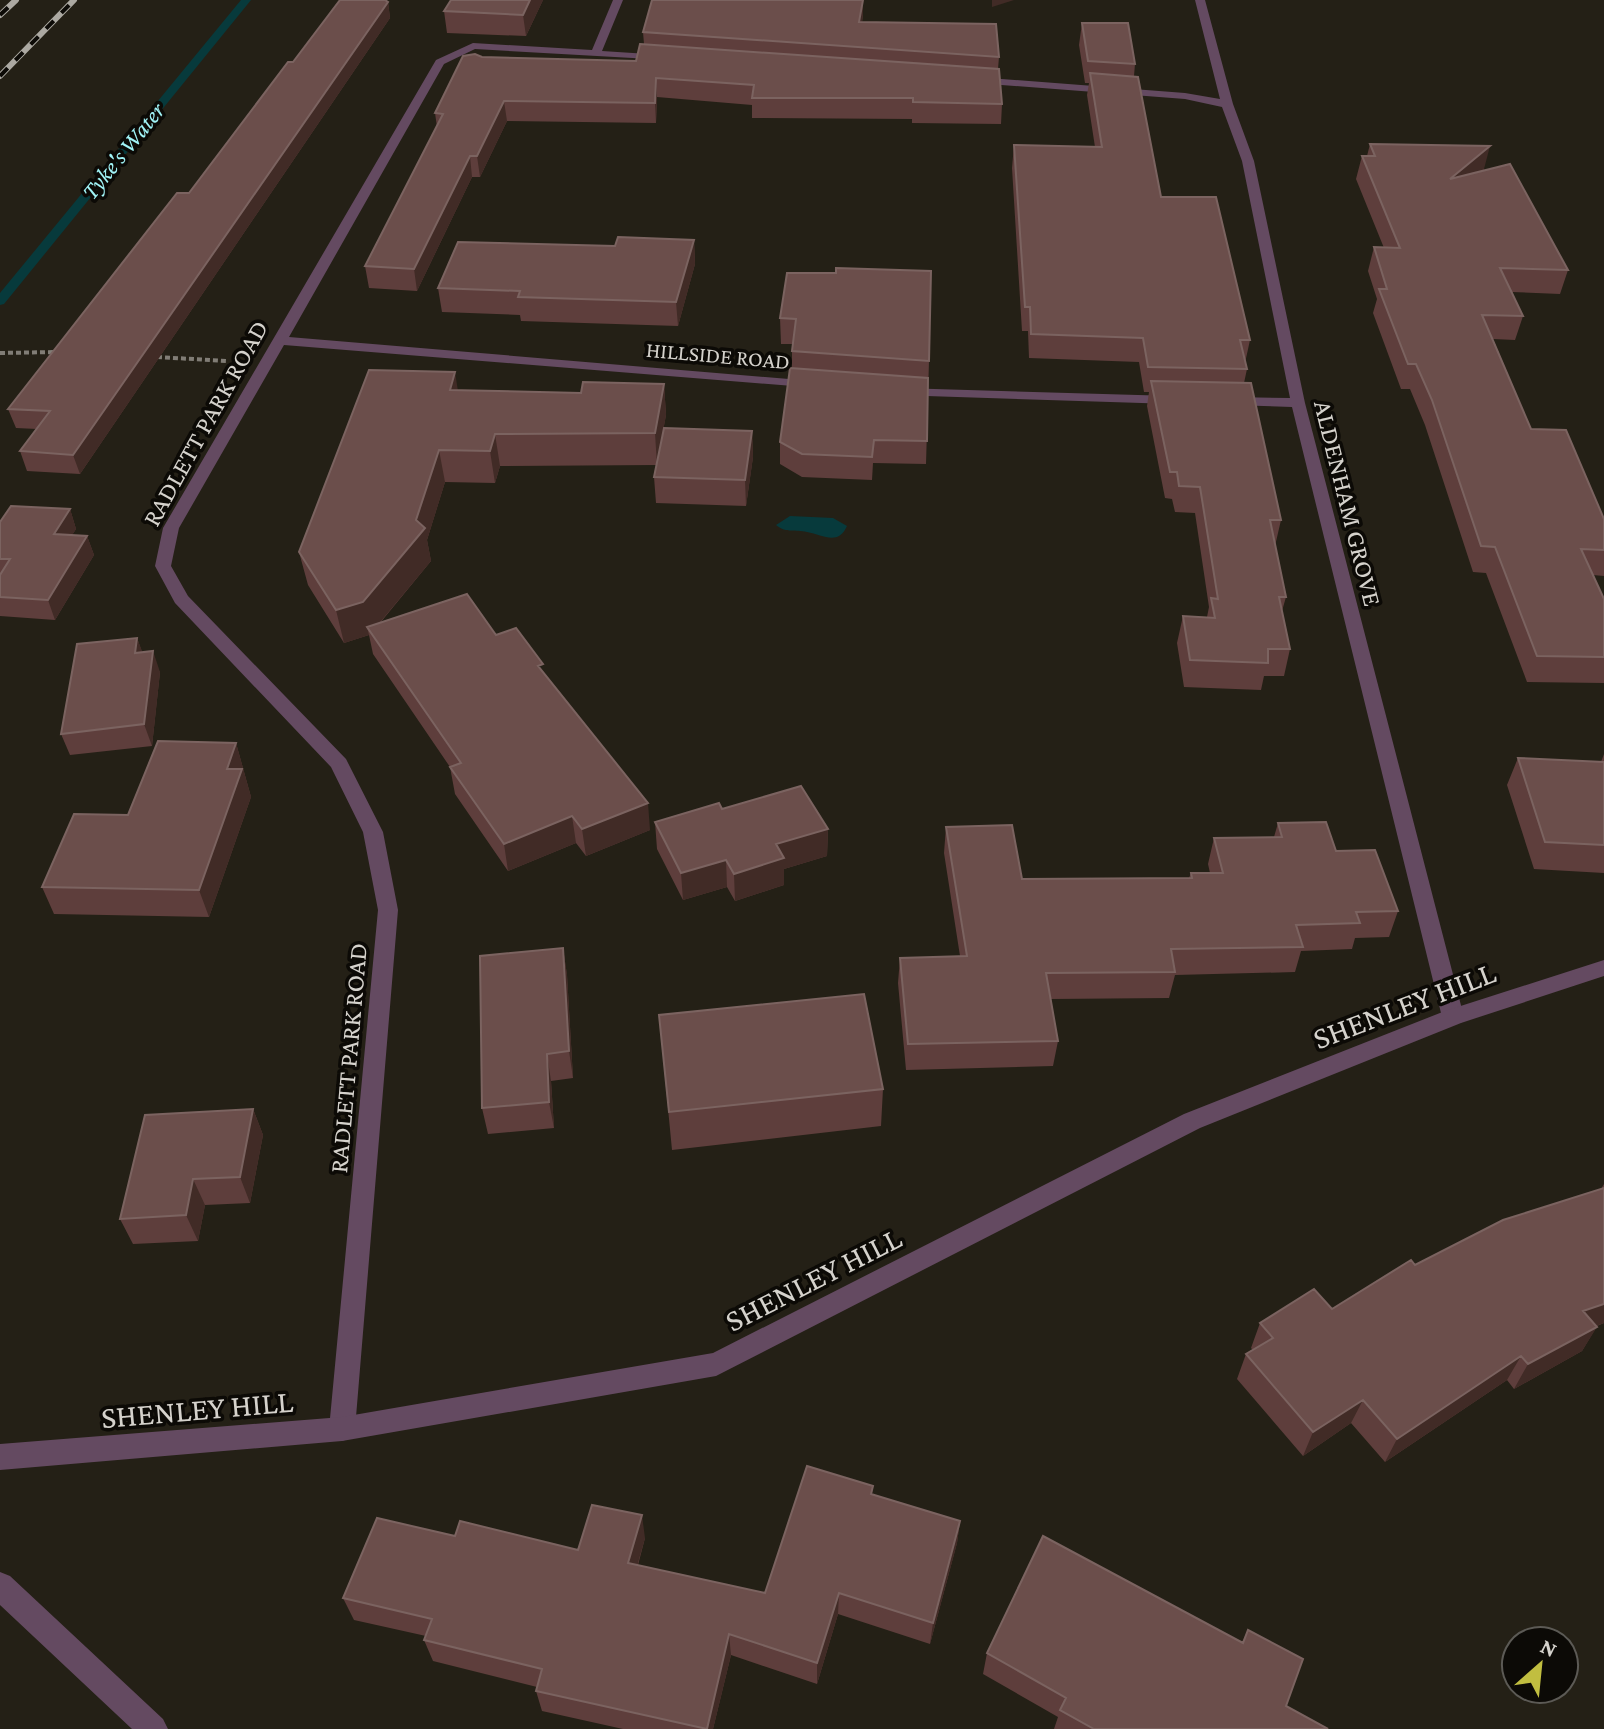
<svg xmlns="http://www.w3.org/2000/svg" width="1604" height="1729" font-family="'Crimson Pro',serif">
<rect width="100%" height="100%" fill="#242016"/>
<path fill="#073a3c" d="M790 516 833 518 847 526C838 546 823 535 807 532 795 529 787 534 776 525Z"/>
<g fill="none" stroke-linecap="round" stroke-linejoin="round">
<path fill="#073a3c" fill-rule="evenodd" d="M241 0H251L4 304 0 305V293Z"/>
<path stroke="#817d76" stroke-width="4" stroke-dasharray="5 3" stroke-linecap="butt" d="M0 353 59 352
M157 357 227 361"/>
<path fill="#644a61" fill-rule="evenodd" d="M613 0H623L602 51 664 55 668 56V60L475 49 444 64 289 337 813 381 820 385 818 388 284 345 179 528 171 566 188 596 346 759 383 832 398 910 355 1429 351 1438 342 1441 333 1438 329 1429 378 910 363 832 331 767 175 603 155 566 163 528 436 60 473 43 592 50Z
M1195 0H1205L1233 104 1254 161 1305 403 1464 1017 1461 1023H1445L1442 1017 1292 407 1229 405 1222 401 1229 397 1290 398 1242 161 1222 107 1185 99 975 83 969 80 975 77 1185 93 1220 99Z
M901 388 1173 396 1180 400 1173 404 896 395V389Z
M0 1572 10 1576 163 1719 168 1729H132L0 1605Z"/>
<path fill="#644a61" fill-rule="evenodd" d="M1604 960V976L1461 1023 1200 1128 716 1376 342 1441 0 1470V1444L342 1417 713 1353 1184 1114 1445 1011Z"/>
<defs>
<path id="rail" d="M0 15 16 0
M0 76 74 0"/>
</defs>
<use href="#rail" stroke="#aca9a2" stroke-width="6"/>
<use href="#rail" stroke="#0c0a06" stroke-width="4" stroke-dasharray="11" stroke-linecap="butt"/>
</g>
<path fill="#5e3e3c" d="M451 0H543L526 36 447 33 444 11Z
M388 2 390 18 80 474 27 471 20 451 37 429 16 428 8 409 189 193 293 62Z
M863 14 862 23 999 57 998 69 1002 104 1001 124 912 123V119L752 118V105L657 97 656 123 507 121 480 177H472L417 291 369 288 365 266 437 127 435 113 482 57 636 61 644 44 643 32Z
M1082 23 1135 64 1134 76 1161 197 1250 340 1245 363 1247 369 1244 383 1281 520 1275 546 1286 597 1282 611 1290 649 1284 676H1264L1261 690 1184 687 1177 643 1183 616 1207 617 1209 607 1195 513 1175 512 1172 499 1165 498 1147 406 1149 392H1144L1139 362 1029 358 1028 331H1022L1012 168 1014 145 1095 147 1087 95 1089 83H1085L1079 45Z
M1370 144 1484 169 1482 171 1568 270 1560 294 1512 292 1523 316 1515 340 1493 339 1531 429 1604 519V576L1593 575 1604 599V683L1527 682 1486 573 1473 572 1425 425 1410 389H1401L1373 313 1377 299 1368 271 1374 247 1384 248 1356 179 1362 156H1367Z
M694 240 695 264 678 326 521 321 520 315 442 312 438 288 615 246Z
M787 273 929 361 926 464 873 463 872 480 802 477 780 464V442L792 368V344H781L780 318Z
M664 384 666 415 660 446 752 431 753 457 746 506 656 503 654 477 657 465 500 466 495 483 445 482 427 540 431 561 380 623 496 635 545 674 650 830 586 856 576 843 508 871 455 794 450 767 373 654 369 635 344 643 308 585 299 552 458 390 581 393Z
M70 509 76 529 72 535 87 536 94 555 55 620 0 616V522Z
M137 638 142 652 160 672 152 746 70 755 61 734Z
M236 743 251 797 209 917 54 914 42 887 128 815Z
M1604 754V873L1534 869 1507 785 1518 758 1601 762Z
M722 809 828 829 827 856 784 869V885L735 901 727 887 683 900 657 849 655 822Z
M1278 823 1336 851 1398 911 1389 937 1355 938 1352 949 1301 951 1295 972 1175 975 1169 998 1051 999 1058 1041 1053 1066 906 1070 898 983 900 958 960 956 944 853 946 827 1022 879 1189 878 1191 873H1210L1208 864 1214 838 1274 837Z
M563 948 567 975 573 1078 551 1081 554 1128 488 1134 482 1108Z
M659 1015 883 1089 881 1126 672 1150Z
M253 1109 263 1135 250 1203 205 1205 198 1241 133 1244 120 1219Z
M1604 1184V1323L1597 1326 1582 1351 1514 1389 1507 1380 1385 1462 1351 1423 1303 1456 1237 1379 1246 1354 1253 1350 1251 1348 1260 1323 1332 1309 1415 1265 1601 1189Z
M873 1486 872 1494 960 1521 957 1543 930 1644 838 1614 817 1684 731 1655 713 1729H623L542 1711 536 1691 537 1687 433 1661 424 1640 426 1636 354 1620 343 1598 578 1550 645 1538 638 1565 765 1593Z
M1248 1630 1286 1706 1328 1729H1054L1058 1717 983 1674 987 1653 1242 1642Z"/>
<path fill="#412b26" d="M530 0H543L526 36 523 15Z
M863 0V14L859 42V22Z
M992 0H1014L992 7Z
M388 2 390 18 80 474 73 455Z
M656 78 657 97 656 123 655 103Z
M504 101 507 121 480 177 477 156Z
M1490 146 1484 169 1444 202 1450 179Z
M470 156 472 177 417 291 414 269Z
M694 240 695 264 678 326 676 302Z
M455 372 460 404 450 390Z
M664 384 666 415 657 465 655 433Z
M752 431 753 457 746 506 745 480Z
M495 434 500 466 495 483 490 451Z
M439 450 445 482 427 540 431 561 371 633 367 627 369 635 344 643 336 610 416 520Z
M70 509 76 529 61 553 54 534Z
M87 536 94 555 55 620 48 600Z
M137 638 145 659 135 653Z
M153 651 160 672 152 746 144 724Z
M236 743 251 797 209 917 199 890 227 769Z
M648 803 650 830 586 856 582 829Z
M572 816 576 843 508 871 504 844Z
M828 829 827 856 784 869V885L735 901 734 874 776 844Z
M726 860 727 887 683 900 681 873Z
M563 948 567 975 573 1078 569 1051Z
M547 1054 551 1081 554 1128 549 1102Z
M253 1109 263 1135 250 1203 240 1177Z
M193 1179 205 1205 198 1241 186 1215Z
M1604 1304V1323L1568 1336 1583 1311Z
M1597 1327 1582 1351 1514 1389 1528 1364Z
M1521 1356 1507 1380 1385 1462 1397 1439Z
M1363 1400 1351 1423 1303 1456 1313 1432Z
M642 1515 645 1538 632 1584 628 1563Z
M960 1521 957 1543 930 1644 933 1623Z
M839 1593 838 1614 817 1684V1663Z
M729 1634 731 1655 713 1729H707Z"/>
<path fill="#6b4e4b" stroke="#7b6360" stroke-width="2" d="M340 0H385L388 2 73 455 20 451 50 411 8 409 177 193H189L288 62H293Z
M451 0H530L523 15 444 11Z
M652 0H863L859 22 996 24 999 57 643 32Z
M1082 23H1128L1135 64 1088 61Z
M640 44 999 69 1002 104 913 102V98H752L754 85 656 78 655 103 504 101 477 156H470L414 269 365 266 443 114 435 113 463 56 475 54 482 57 636 61Z
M1090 73 1138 77 1161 197H1216L1250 340H1240L1247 369 1148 367 1143 338 1031 334 1030 307H1025L1014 145 1102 147Z
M1370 144 1490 146 1450 179 1510 164 1568 270 1500 268 1523 316 1482 315 1531 429 1566 430 1604 519V550L1581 549 1604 599V657L1537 656 1495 547 1481 546 1432 400 1416 364H1408L1379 289H1387L1374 247 1400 248 1362 156H1375Z
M618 237 694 240 676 302 518 297 520 291 438 288 458 242 615 246Z
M836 268 931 271 929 361 792 351 796 319 780 318 787 273H836Z
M790 368 928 378 927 441 874 440 872 457 802 454 780 442Z
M369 370 455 372 450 390 581 393 583 382 664 384 655 433 495 434 490 451 439 450 416 520 425 528 363 602 336 610 299 552Z
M1151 381 1251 383 1281 520H1270L1286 597H1279L1290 649H1268V663L1190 660 1183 616 1215 618 1211 598 1218 599 1200 487 1179 486 1177 472H1170Z
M664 428 752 431 745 480 654 477Z
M11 506 70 509 54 534 87 536 48 600 0 597V575L10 559H0V522Z
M467 594 496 635 516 628 543 664 538 666 648 803 582 829 572 816 504 844 450 767 461 763 367 627Z
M137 638 135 653 153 651 144 724 61 734 77 644Z
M158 741 236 743 227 769H242L199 890 42 887 74 814 128 815Z
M1518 758 1604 762V845L1545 842Z
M801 786 828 829 776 844 784 858 734 874 726 860 681 873 655 822 719 803 722 809Z
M1326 822 1336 851 1375 850 1398 911 1356 912 1360 923 1296 925 1303 947 1171 949 1175 972 1046 973 1058 1041 908 1044 900 958 967 956 946 827 1012 825 1022 879 1192 878 1191 873H1223L1214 838 1282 837 1278 823Z
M563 948 569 1051 547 1054 549 1102 482 1108 480 956Z
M864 994 883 1089 669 1112 659 1015Z
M253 1109 240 1177 193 1179 186 1215 120 1219 145 1115Z
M1604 1188V1304L1583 1311 1597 1327 1528 1364 1521 1356 1397 1439 1363 1400 1313 1432 1246 1354 1273 1338 1260 1323 1314 1289 1332 1309 1411 1260 1415 1265 1503 1220Z
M807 1466 873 1486 871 1494 960 1521 933 1623 839 1593 817 1663 729 1634 707 1729 536 1691 542 1669 424 1640 432 1619 343 1598 377 1518 455 1536 460 1521 578 1550 592 1505 642 1515 628 1563 765 1593Z
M1043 1536 1243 1643 1248 1630 1303 1659 1286 1706 1328 1729H1094L1060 1710 1066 1698 987 1653Z"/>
<g text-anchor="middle" stroke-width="7" stroke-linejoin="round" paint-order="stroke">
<g font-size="22" fill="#d5d2cc" stroke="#0c0a06">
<text transform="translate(718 355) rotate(5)" y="8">HILLSIDE ROAD</text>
</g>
<g font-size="24" font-style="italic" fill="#a1f4f7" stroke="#0c0a06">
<text transform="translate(123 151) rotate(-51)" y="8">Tyke's Water</text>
</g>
<g font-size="26" fill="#d5d2cc" stroke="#0c0a06">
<text transform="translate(205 423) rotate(-61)" y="9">RADLETT PARK ROAD</text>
<text transform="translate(1348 503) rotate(76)" y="9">ALDENHAM GROVE</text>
<text transform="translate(348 1058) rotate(-85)" y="9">RADLETT PARK ROAD</text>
</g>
<g font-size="32" fill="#d5d2cc" stroke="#0c0a06">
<text transform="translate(1404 1005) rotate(-21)" y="11">SHENLEY HILL</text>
<text transform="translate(813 1279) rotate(-27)" y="11">SHENLEY HILL</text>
<text transform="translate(197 1409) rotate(-5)" y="11">SHENLEY HILL</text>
</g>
</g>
<g transform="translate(1540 1665) rotate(27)"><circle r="38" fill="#0c0a06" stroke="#5c5a55" stroke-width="2"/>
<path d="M0-6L14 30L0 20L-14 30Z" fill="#c1be40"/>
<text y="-12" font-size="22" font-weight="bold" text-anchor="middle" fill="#d5d2cc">N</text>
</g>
</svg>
